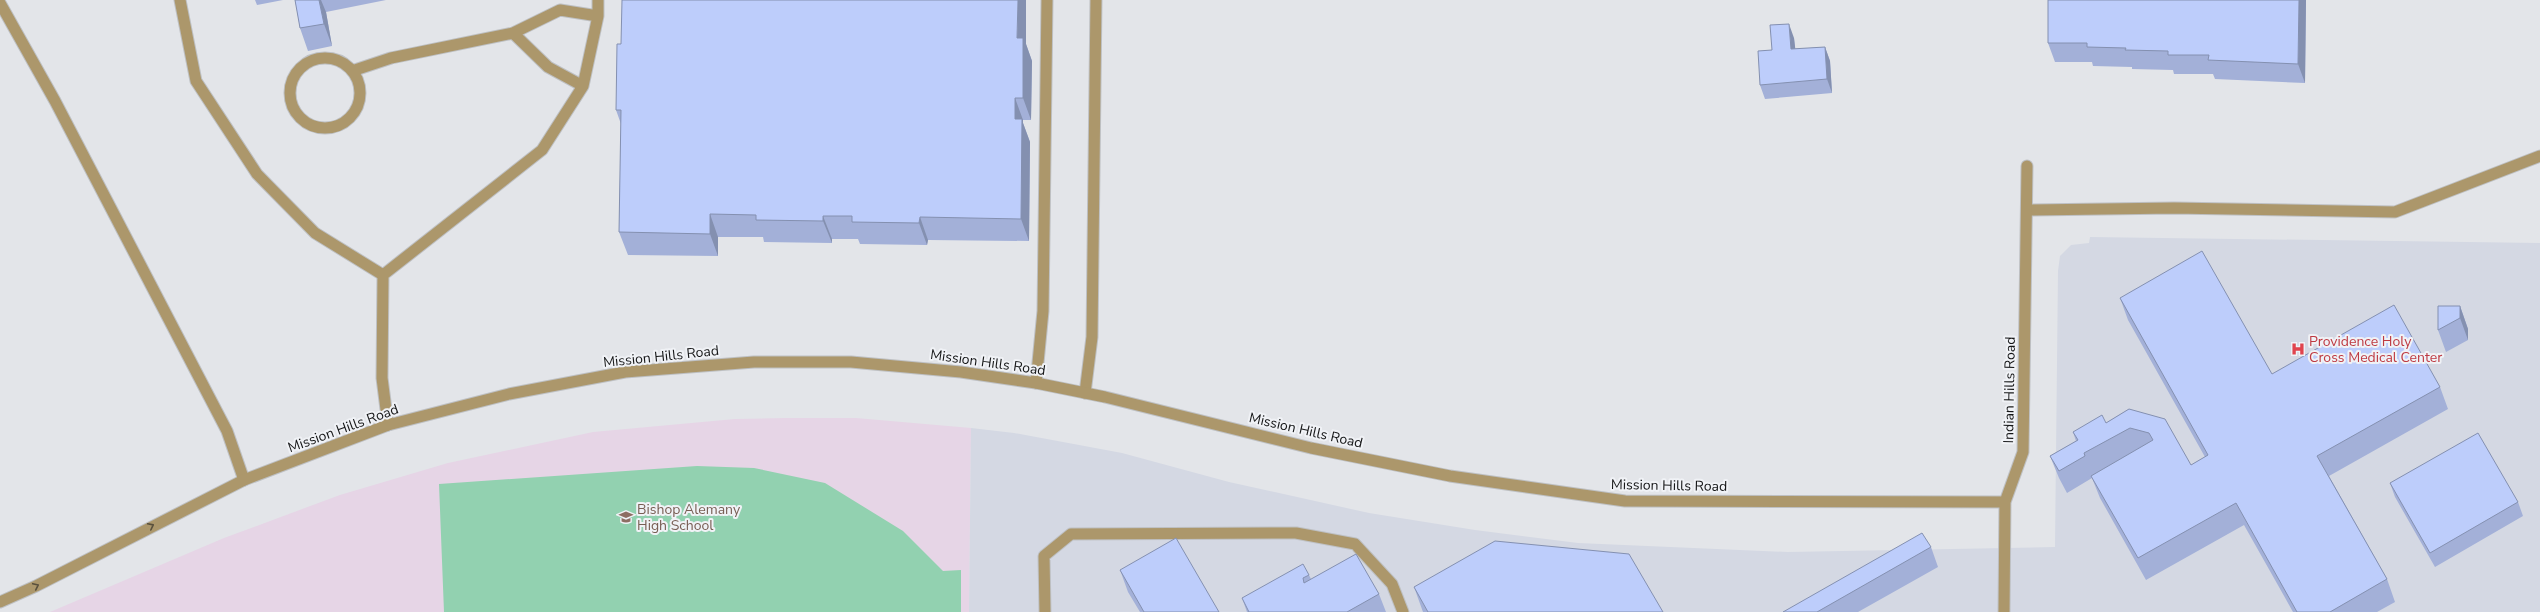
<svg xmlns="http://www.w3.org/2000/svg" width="2540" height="612" font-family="'Nunito Sans',sans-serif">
<rect width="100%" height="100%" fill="#e3e5e9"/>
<path fill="#e6d5e6" d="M784 418H856L971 428 969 612H50L224 538 340 495 448 463 593 432 735 419Z"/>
<path fill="#d4d8e3" d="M2090 237 2540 243V612H969L971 428 1014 433 1122 453 1229 482 1369 513 1475 530 1578 543 1788 552 2055 547 2058 271 2060 256 2071 245 2089 243Z"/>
<path fill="#92d1b0" d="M697 466 754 468 825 483 903 531 943 571 961 570V612H444L439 484Z"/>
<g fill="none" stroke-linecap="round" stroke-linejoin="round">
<defs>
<path id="service" d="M180 0 196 81 257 174 315 233 383 275
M0 3 55 101 227 431 244 480
M513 33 548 67 583 86
M290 93a35 35 0 1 1 70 0a35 35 0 1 1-70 0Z
M352 71 391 58 513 33 560 10 598 16
M2027 210 2174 208 2395 212 2540 156
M383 275 542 150 583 86 598 16V0
M383 275 382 378 388 425
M1036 383 1043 311 1047 0
M1085 393 1092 337 1096 0
M1045 612 1044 556 1071 534 1296 533 1355 544 1392 584 1403 612"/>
<path id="minor" d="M0 602 36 586 244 480 388 425 509 394 625 372 754 362H851L961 372 1036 383 1105 397 1311 448 1450 476 1625 501 2005 502
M2004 612 2005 502 2023 452 2027 166"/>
</defs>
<use href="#service" stroke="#bec0c3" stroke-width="13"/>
<use href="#minor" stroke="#bec0c3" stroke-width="13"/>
<use href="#service" stroke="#ac976b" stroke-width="11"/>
<use href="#minor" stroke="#ac976b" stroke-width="11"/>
</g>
<path fill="#a3b0d8" d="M255 0H283L257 5Z
M295 0H386L326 12 332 46 308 51 300 28Z
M2048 0H2306L2305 83 2215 79 2213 74H2174L2173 70 2132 69V67L2093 66 2092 62H2055L2048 43Z
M1794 38 1795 49 1825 47 1830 61 1832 93 1765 99 1760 85 1772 50Z
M621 44H1026L1032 61 1031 120H1023V123L1030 142 1029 241 928 240 927 245 860 244 858 239H832V243L764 242 763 237H718V256L628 255 619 232 621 124 616 110Z
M2120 298 2272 374 2440 387 2448 409 2329 476 2387 579 2395 602 2377 612H2293L2244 525 2146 580 2100 498 2092 478 2067 493 2059 478 2050 456 2076 441 2073 432 2106 423 2129 409 2191 465 2205 457 2128 320Z
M2460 306 2468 329V340L2446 352 2438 330Z
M2390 483 2518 502 2523 516 2435 567 2395 497Z
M1931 547 1938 567 1858 612H1783Z
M1120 570 1219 612H1140L1128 592Z
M1309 575 1311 579 1379 594 1386 612H1247L1242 598Z
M1414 587 1663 612H1423Z"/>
<path fill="#8490b0" d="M319 0H321L326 12 332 46 324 24Z
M1018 0H1026V44L1032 61 1031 120 1023 98 1017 38Z
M2299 0H2306L2305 83 2298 64Z
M1789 24 1794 38 1797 63 1791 49Z
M1825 47 1830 61 1832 93 1827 79Z
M1015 98 1023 120V123L1030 142 1029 241 1021 219 1015 119Z
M710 214 718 237V256L710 234Z
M823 216 832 239V243L823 221Z
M920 217 928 240 927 245 919 223Z
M2460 306 2468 329V340L2460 318Z"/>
<path fill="#bdcdfb" stroke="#8490b0" d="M295 0H319L324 24 300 28Z
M622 0H1018L1017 38H1023V98H1015V119H1022L1021 219 920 217 919 223 852 222V216H823V221L756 220V215L710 214V234L619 232 621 110H616L617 44H621Z
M2048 0H2299L2298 64 2208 60 2209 55H2168V51L2125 50 2126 48 2087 47V43H2048Z
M1789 24 1791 49 1825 47 1827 79 1760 85 1758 51 1772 50 1770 25Z
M2202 251 2272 374 2394 305 2440 387 2317 456 2387 579 2330 612H2297L2236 503 2138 558 2091 476 2153 440 2149 433 2130 428 2084 453 2085 456 2059 471 2050 456 2078 440 2073 432 2102 415 2106 423 2129 409 2165 419 2191 465 2208 455 2120 298Z
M2438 306H2460V318L2438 330Z
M2478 433 2518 502 2430 553 2390 483Z
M1922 533 1931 547 1817 612H1783Z
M1176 538 1219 612H1144L1120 570Z
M1495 541 1629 554 1663 612H1428L1414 587Z
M1356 554 1379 594 1347 612H1249L1242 598 1303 564 1309 575 1303 578 1304 583Z"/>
<defs><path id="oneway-chevron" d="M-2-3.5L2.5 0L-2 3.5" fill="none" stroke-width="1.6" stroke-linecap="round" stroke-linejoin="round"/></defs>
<g stroke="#59503d">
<use href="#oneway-chevron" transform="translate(151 526) rotate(-27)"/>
<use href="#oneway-chevron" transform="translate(36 586) rotate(-25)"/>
</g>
<defs>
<symbol id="hospital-bare" viewBox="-9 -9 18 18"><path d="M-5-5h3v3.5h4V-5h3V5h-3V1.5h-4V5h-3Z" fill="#e0444e" stroke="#f0f2f6" stroke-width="2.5" paint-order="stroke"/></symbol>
<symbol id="school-bare" viewBox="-9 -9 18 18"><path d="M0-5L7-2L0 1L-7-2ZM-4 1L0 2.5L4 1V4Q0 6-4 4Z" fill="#8d6e63" stroke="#f0f2f6" stroke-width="2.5" paint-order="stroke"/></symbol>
</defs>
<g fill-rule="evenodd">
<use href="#hospital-bare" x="2288" y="339" width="20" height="20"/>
<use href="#school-bare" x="616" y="507" width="20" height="20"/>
</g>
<g text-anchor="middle" stroke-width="4" stroke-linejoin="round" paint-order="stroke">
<g font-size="14" fill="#be3a42" stroke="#f0f2f6" text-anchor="start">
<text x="2309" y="346">Providence Holy<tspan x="2309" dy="16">Cross Medical Center</tspan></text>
</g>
<g font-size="14" fill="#151617" stroke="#f0f2f6">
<text transform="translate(661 356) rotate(-6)" y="5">Mission Hills Road</text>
<text transform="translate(988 362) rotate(8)" y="5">Mission Hills Road</text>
<text transform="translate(2009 390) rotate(-89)" y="5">Indian Hills Road</text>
<text transform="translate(343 428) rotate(-20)" y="5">Mission Hills Road</text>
<text transform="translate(1306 430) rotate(13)" y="5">Mission Hills Road</text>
<text transform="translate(1669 485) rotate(1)" y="5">Mission Hills Road</text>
</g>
<g font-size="14" fill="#785e54" stroke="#f0f2f6" text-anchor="start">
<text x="637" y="514">Bishop Alemany<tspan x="637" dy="16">High School</tspan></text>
</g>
</g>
</svg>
